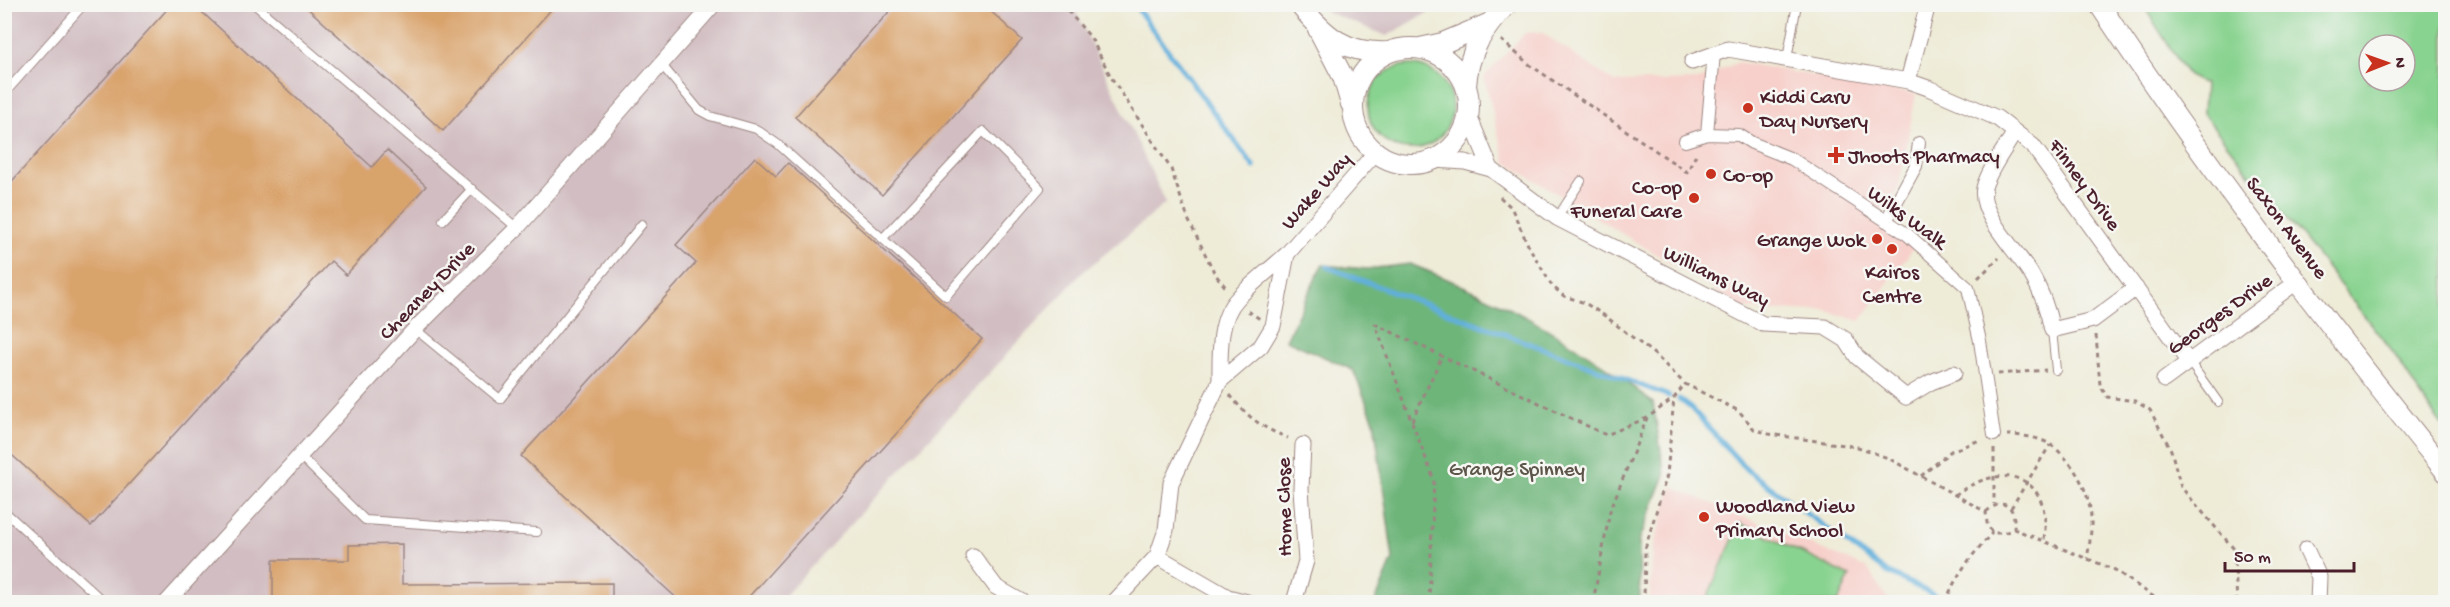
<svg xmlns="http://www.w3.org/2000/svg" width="2450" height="607" font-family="'Gochi Hand',sans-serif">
<rect width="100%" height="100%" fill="#f6f6f2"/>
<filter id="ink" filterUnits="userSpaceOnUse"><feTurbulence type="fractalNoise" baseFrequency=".0167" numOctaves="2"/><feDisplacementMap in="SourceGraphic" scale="12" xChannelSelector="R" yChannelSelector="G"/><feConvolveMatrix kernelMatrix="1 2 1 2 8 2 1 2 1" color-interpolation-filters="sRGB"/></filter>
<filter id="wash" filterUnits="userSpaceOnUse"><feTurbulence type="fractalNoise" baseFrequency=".008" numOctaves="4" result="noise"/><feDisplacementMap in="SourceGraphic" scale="24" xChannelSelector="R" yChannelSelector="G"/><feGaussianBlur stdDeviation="1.35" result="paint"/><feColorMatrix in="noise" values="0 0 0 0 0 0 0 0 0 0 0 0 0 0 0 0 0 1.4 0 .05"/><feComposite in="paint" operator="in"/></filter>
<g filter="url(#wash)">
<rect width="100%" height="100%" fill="#eeebd7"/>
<path fill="#f7d0cb" d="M1541 32 1614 82 1699 80 1738 62 1916 94 1898 190 1877 215 1917 243 1860 321 1824 310 1764 311 1744 308 1505 162 1484 77 1525 33Z
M1672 487 1867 568 1890 602H1649L1653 548Z"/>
<path fill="#d2bec2" d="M4 5H1073L1166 203 1082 273 779 602H5Z
M1323 5H1441L1387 36 1327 12Z"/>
<path fill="#89d390" stroke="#6a795e" stroke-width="1.5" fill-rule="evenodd" d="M2143 5H2445V428L2431 411 2395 355 2297 230 2264 192 2203 113 2205 84 2188 76ZM2369 45H2405V81H2369Z
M1368 107a42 42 0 1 1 84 0a42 42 0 1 1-84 0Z
M1740 523 1850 576 1838 602H1705Z"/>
<path fill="#6eb57a" stroke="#5c6a52" stroke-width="1.5" d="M1410 264C1497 297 1581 343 1653 403L1665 475 1639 541 1640 602H1375L1393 559 1374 421 1353 370 1286 340 1322 265 1367 269Z"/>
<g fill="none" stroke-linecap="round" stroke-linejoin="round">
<path stroke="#61afdb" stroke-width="5" d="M1134 4 1254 167
M1327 267 1669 396
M1679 399 1691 408 1747 470 1887 572 1936 596
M2050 602H2053"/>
</g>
<g id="blocks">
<path fill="#d9a36c" d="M172 4H193L372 167 387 150 426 186 346 275 331 261 91 526 4 448V190Z
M303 4H556L443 131Z
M896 4H983L1022 40 882 195 795 117Z
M755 157 776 176 788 163 982 339 743 603H682L521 456 696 263 676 245Z
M402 544V584L612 583V603H273V560H349V545Z"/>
</g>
</g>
<g filter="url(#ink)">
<use href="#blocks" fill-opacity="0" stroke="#9c8581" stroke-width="1.5"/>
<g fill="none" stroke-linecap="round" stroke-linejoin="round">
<defs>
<path id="service" d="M254 4 517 228
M1787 59 1797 4
M661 64 699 110 710 116 756 129 779 145 946 296 1040 188 983 131 883 238
M4 94 84 4
M1557 218 1581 181
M443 220 472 189
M415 329 500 399 642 224
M2052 330 2056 370
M2189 361 2218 402
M300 456 365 520 537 532
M4 511 104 602"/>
<path id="pedestrian" d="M1707 134 1714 53
M1685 141 1707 134 1739 135 1752 143 1792 159 1908 235 1968 288 1980 341 1994 435
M1886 221 1916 166 1919 143"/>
<path id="minor" d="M1692 62 1728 49 1908 81 1928 88 1997 118 2033 146 2188 361
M1908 81 1928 4
M1469 116 1491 169
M2015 132C2006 147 1988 171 1984 188 1978 214 2018 252 2031 274 2042 292 2048 310 2052 330L2093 320 2136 288
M1434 160 1465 162 1491 169 1557 218 1763 324 1825 327 1846 340 1857 357 1906 397 1931 382 1954 373
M1287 254 1273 326 1261 346 1220 381C1220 356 1218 319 1237 299 1252 283 1271 269 1287 254Z
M1287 254 1375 153
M2164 380 2298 281
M2306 549 2319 577 2318 602
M973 556 996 587 1022 602
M1157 556 1228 597 1247 602
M167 602 415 329 517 228 714 4
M1114 602 1157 556 1166 530 1171 483 1220 381
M1294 602 1306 561 1301 489 1303 445"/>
<path id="tertiary" d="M1299 4C1325 36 1345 54 1388 52
M2099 4C2206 166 2325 321 2446 472
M1318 29 1343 77 1351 104
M1353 106a58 58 0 1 1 116 0a58 58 0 1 1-116 0Z
M1420 48 1443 43 1488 24
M1466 86C1468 52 1483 29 1507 4"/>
</defs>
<use href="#service" stroke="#9c8581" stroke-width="10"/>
<use href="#pedestrian" stroke="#9c8581" stroke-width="14"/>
<use href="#minor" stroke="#9c8581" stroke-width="17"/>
<use href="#tertiary" stroke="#9c8581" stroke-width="22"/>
<path stroke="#9c8581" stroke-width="3" stroke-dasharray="4.5 4.5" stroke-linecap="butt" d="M1062 4 1091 38 1111 77 1171 169 1188 219 1215 274 1227 289
M1501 40 1530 65 1687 172 1698 151
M1500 197 1511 207 1528 245 1552 286 1564 296 1585 303 1605 316 1654 354 1685 384 1739 411 1754 429 1769 434 1858 447 1888 458 1986 512 1987 523 1992 533H2004L2014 529 2115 570 2161 602
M1978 278 1999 258
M1248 311 1260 319
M2096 335 2100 385 2107 397 2135 401 2150 410 2171 450 2181 487 2234 549 2237 602
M1998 374 2046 370
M1230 395C1248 418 1261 427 1288 438
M1412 421 1442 356
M2007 435C2020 435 2040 437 2051 445 2075 462 2093 497 2091 526 2091 537 2089 548 2087 558
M1994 449V504
M1921 476 1951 451 1980 440
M1955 495C2003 460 2053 474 2044 540
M2011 508 2050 445
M1986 512C2004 496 2016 506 2014 528
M1429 602 1434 480 1375 324 1606 435 1647 418
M1593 602 1610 511 1647 418 1674 398
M1644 602 1645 549 1667 475 1674 398 1685 384
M1946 602C1955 575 1973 554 1992 533"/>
<use href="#service" stroke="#fff" stroke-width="8"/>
<use href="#pedestrian" stroke="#fff" stroke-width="12"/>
<use href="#minor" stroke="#fff" stroke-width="15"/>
<use href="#tertiary" stroke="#fff" stroke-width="20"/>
</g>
</g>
<g fill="#c8321e" stroke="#f6f6f2" stroke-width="2">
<circle cx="1748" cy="108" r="6"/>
<path d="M1833 146h6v6h6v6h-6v6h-6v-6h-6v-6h6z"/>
<circle cx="1711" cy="174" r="6"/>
<circle cx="1694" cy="198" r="6"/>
<circle cx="1877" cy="239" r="6"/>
<circle cx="1892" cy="249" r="6"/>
<circle cx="1704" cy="517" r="6"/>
</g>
<g text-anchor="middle" stroke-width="5" stroke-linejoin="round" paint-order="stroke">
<g font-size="21" fill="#4a1f2b" stroke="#f6f6f2" text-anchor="start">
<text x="1760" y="103">Kiddi Caru<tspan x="1760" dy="24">Day Nursery</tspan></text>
<text x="1848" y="162">Jhoots Pharmacy</text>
<text x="1723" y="181">Co-op</text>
<text x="1682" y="193" text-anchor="end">Co-op<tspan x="1682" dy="24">Funeral Care</tspan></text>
<text x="1865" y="246" text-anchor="end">Grange Wok</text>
<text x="1892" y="278" text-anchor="middle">Kairos<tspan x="1892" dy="24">Centre</tspan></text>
<text x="1716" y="512">Woodland View<tspan x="1716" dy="24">Primary School</tspan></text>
</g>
<g font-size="21" fill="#4a1f2b" stroke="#f6f6f2">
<text transform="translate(2086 184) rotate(54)" y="7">Finney Drive</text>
<text transform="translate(1315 190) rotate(-49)" y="7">Wake Way</text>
<text transform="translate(1908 216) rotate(36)" y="7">Wilks Walk</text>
<text transform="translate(2288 227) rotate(53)" y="7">Saxon Avenue</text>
<text transform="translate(1717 275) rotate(26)" y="7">Williams Way</text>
<text transform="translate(426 290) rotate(-46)" y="7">Cheaney Drive</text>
<text transform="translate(2219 313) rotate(-36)" y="7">Georges Drive</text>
<text transform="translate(1283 507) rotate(-91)" y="7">Home Close</text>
</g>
<g font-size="21" fill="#5d5549" stroke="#f6f6f2">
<text x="1517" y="475">Grange Spinney</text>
</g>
</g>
<rect width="2450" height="607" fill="none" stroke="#f6f6f2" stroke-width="24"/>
<g transform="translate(2387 63) rotate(89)"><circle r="28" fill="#f6f6f2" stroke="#b1a0a2" stroke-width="1.5"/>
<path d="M0-4.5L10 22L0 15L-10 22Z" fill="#c8321e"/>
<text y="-9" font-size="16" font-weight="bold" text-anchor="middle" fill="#4a1f2b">N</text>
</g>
<path d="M2225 562v9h129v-9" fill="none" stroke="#4a1f2b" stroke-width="3"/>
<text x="2234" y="562" font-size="18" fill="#4a1f2b" stroke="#f6f6f2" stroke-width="4.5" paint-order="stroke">50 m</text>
</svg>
